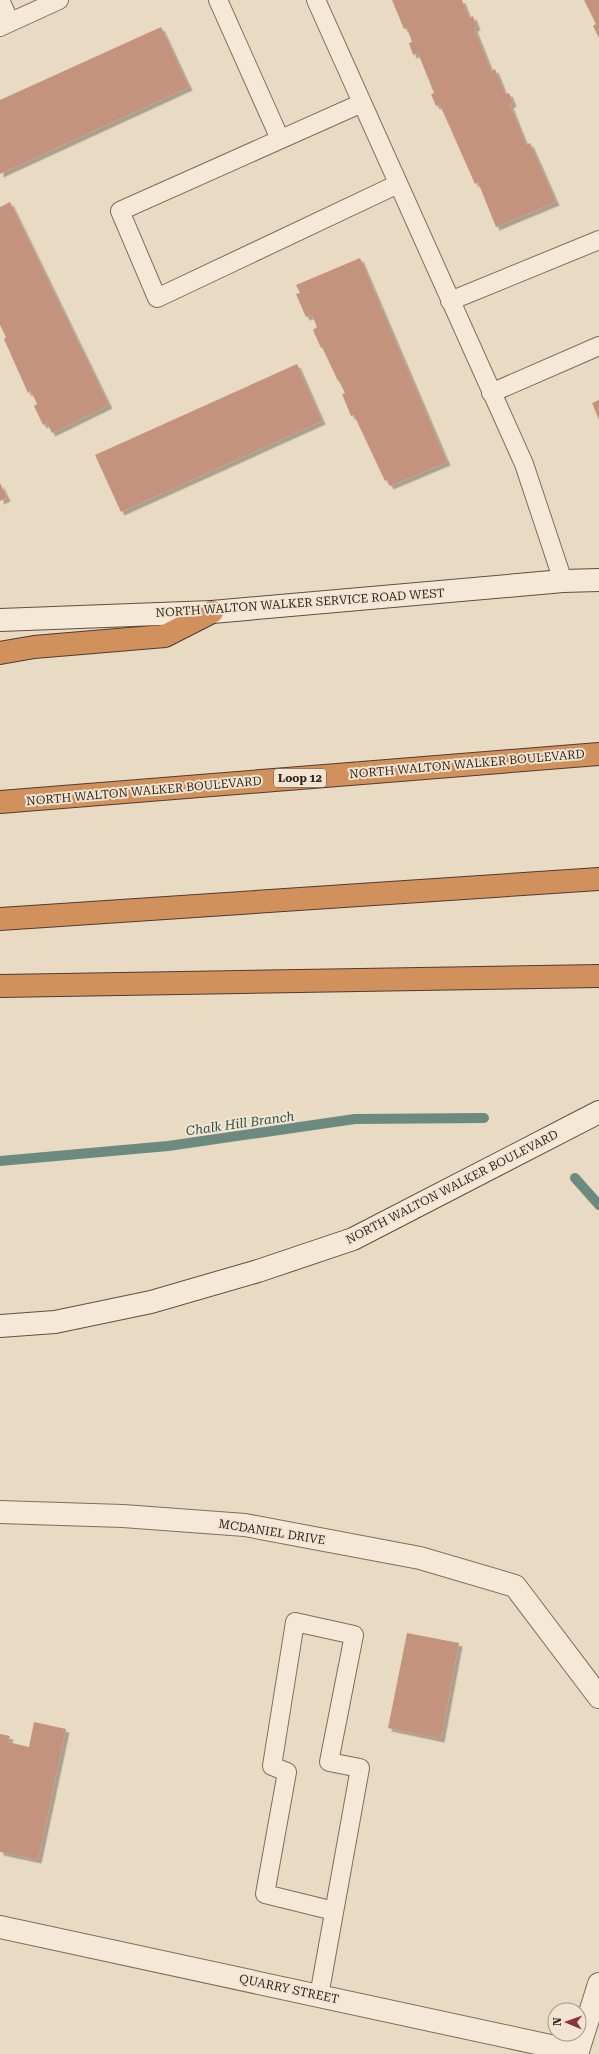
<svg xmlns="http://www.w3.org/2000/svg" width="599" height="2054" font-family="'Roboto Serif',serif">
<defs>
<filter id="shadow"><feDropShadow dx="3.5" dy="3.5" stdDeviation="0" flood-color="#0004"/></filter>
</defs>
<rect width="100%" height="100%" fill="#e9dac3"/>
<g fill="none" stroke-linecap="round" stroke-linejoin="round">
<path stroke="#6d8a80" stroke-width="10" d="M0 1161 168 1146 355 1119 484 1118
M575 1178 599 1205"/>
</g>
<path fill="#c4937d" filter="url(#shadow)" d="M392 0H462L469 18 473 16 477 27 474 28 491 71 495 69 505 94 509 93 513 103 510 105 526 145 530 143 556 202 496 227 478 182 475 184 440 105 436 106 431 94 434 93 418 53 413 55 409 43 412 42 407 28 404 29Z
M584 0H599V38L593 26 596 24Z
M161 27 189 87 0 174V100Z
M10 202 109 405 52 433 47 423 43 425 34 406 37 404 31 391 28 393 4 339 6 337 0 325V207Z
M360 258 447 462 390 486 387 480 385 481 354 415 351 416 342 394 345 393 339 381H338L322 347 321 348 313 330 317 327 312 315 306 317 296 294 300 293 296 285Z
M297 364 322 421 121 512 95 455Z
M599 400V420L592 403Z
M0 483 7 498 0 501Z
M407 1633 459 1643 441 1739 388 1728Z
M34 1722 66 1729 38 1860 0 1852V1734L10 1736 8 1742 29 1747Z"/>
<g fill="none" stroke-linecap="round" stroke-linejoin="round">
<defs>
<path id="service" d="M0 0 10 22
M218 0 280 139
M316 0 524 464 563 581
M0 27 59 0
M362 103 120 211 157 298 398 184
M450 301 599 240
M491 393 599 346
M319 1996 360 1768 329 1762 354 1635 295 1622 272 1766 287 1772 265 1894 334 1911"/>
<path id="minor" d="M0 1512 123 1516 245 1525 420 1558 515 1586 599 1697
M0 1927 578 2052
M577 2054 599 1984"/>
<path id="secondary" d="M0 620 212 612 563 581 599 580
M0 1326 55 1322 151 1302 258 1271 353 1239 599 1112"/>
<path id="motorway" d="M0 653 34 647 165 636 212 612
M0 802 599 754
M0 919 599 879
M0 986 599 976"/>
</defs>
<use href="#service" stroke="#826c5c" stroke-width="20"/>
<use href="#minor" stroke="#826c5c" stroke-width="24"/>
<use href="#secondary" stroke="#634e3f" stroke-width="24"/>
<use href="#motorway" stroke="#503b30" stroke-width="24"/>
<use href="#service" stroke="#f5e8d6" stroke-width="18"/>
<use href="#minor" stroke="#f5e8d6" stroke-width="22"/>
<use href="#secondary" stroke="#f5e8d6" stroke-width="22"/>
<use href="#motorway" stroke="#d1915c" stroke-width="22"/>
</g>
<g text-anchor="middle" stroke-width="4" stroke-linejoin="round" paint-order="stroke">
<rect fill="#f1e5d2" stroke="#6c5f54" stroke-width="1" x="274" y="769" width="52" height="18" rx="3"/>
<g font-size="11" font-weight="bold" fill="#33261e">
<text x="300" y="782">Loop 12</text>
</g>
<g font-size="12" fill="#33261e" stroke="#f1e5d2">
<text transform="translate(300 603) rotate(-4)" y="4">NORTH WALTON WALKER SERVICE ROAD WEST</text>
<text transform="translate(467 764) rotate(-5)" y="4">NORTH WALTON WALKER BOULEVARD</text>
<text transform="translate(144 791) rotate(-5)" y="4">NORTH WALTON WALKER BOULEVARD</text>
<text transform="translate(452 1187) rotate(-27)" y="4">NORTH WALTON WALKER BOULEVARD</text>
<text transform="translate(272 1532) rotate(9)" y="4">MCDANIEL DRIVE</text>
<text transform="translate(289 1989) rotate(12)" y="4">QUARRY STREET</text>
</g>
<g font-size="13" font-style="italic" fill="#2f514c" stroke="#f1e5d2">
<text transform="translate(240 1123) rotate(-8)" y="5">Chalk Hill Branch</text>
</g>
</g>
<g transform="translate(567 2022) rotate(272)"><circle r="19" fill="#f1e5d2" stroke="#a5998a"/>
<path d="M0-3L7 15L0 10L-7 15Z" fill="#8b323c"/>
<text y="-6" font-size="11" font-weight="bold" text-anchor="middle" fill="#33261e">N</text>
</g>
</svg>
